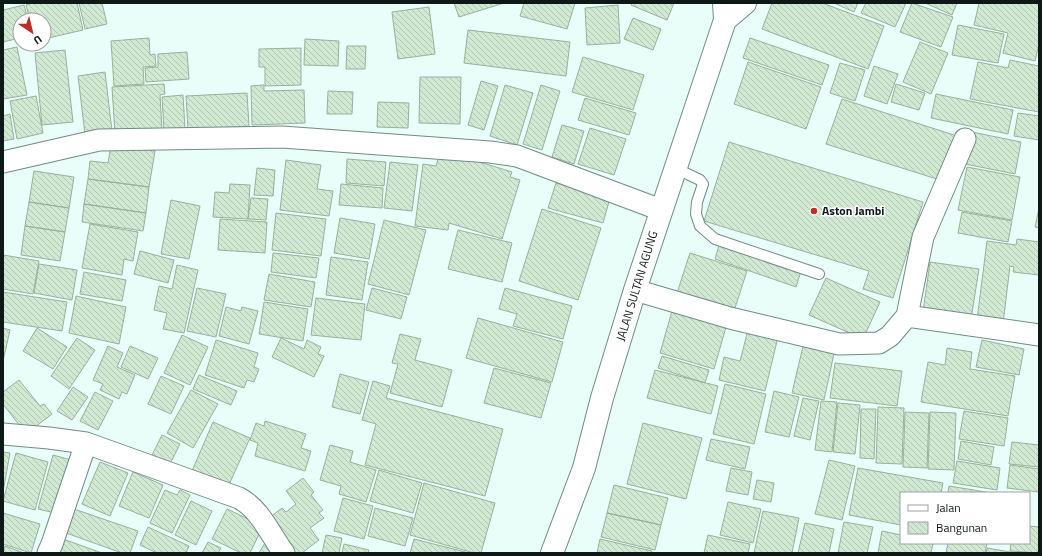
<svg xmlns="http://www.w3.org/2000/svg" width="1042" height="556" font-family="'Titillium Web',sans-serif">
<defs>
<pattern id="building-back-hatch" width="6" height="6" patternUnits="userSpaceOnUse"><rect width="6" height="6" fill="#d1e8d2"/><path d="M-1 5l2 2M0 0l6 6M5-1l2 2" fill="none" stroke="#b2c6b4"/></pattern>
</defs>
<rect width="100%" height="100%" fill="#e9fef8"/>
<path fill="url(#building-back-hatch)" stroke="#99b09b" d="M33 3H77L83 30 44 39V20H30L26 5Z
M79 3H102L107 24 85 29Z
M454 3H504L459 17Z
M524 3H575L567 29 520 16Z
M632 3H674L667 20 631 5Z
M772 3H822L884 26 868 69 762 29Z
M834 3H858L854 12Z
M866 3H906L895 27 861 13Z
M912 3 953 17 941 47 900 32Z
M925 3H957L952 15Z
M979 3H1039V44L1035 61 1003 53 1008 33 974 25Z
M24 5 28 20H20V38L3 42V10Z
M618 5 620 43 587 45 585 8Z
M429 7 435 54 398 59 392 12Z
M633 18 661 29 653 50 624 39Z
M958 25 1004 34 998 63 952 55Z
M468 30 570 42 566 76 464 63Z
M149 38 150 55 155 54 156 66 143 67 144 84 114 86 111 41Z
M750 38 829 65 822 85 743 58Z
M305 39 339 41 338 66 304 65Z
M920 42 948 53 931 94 903 82Z
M347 46H366L365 69H346Z
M17 47 27 95 3 99V50Z
M301 48V85L265 86V67H259V49Z
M65 50 73 122 42 125 35 53Z
M187 52 189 79 146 82 145 68 158 67V54Z
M583 57 644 75 633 110 572 92Z
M1010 60 1039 66V112L970 99 978 62 1008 68Z
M748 62 821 87 806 129 734 104Z
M840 63 865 70 855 101 830 93Z
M874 66 898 74 887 104 864 96Z
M105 72 112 131 85 134 78 76Z
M420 77H461L460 124 419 123Z
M481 81 498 86 484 130 468 125Z
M164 84 165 94 160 95 162 131 115 134 112 87Z
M896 84 925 93 919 110 891 102Z
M264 85V91L304 90 305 123 252 125 251 86Z
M505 85 533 93 517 145 490 136Z
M541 85 560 91 542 150 523 144Z
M328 91 353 92 352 114H327Z
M247 93 249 126 188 130 186 96Z
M936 94 1013 110 1008 134 931 118Z
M183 95 185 129 164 130 162 97Z
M36 96 43 133 17 139 10 101Z
M585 98 636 113 629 135 578 120Z
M842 99 957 136 943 181 826 144Z
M378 102 409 103 408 128 377 127Z
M1018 113 1039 116V140L1014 136Z
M10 114 14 139 3 141V116Z
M562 125 584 131 574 164 552 157Z
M590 128 626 139 614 175 578 164Z
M972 132 1021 142 1015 174 965 164Z
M729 142 923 202 893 298 863 289 869 271 704 221Z
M111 145 155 151 149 187 88 179 90 161 108 163Z
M441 150 512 172 510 177 520 180 502 239 449 223 448 230 415 226 423 164 436 166Z
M347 159 386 162 384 186 346 183Z
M286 160 321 165 317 189 333 191 329 216 280 210Z
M390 162 418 165 412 211 384 208Z
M967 167 1020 177 1012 220 958 210Z
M257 168 275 170 273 196 254 195Z
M34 171 74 177 69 208 29 202Z
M88 179 149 187 146 213 84 204Z
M556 183 610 198 603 223 548 208Z
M230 184 250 185 248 219 213 217 215 192 229 193Z
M341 184 383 188 382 208 339 205Z
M251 198 268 199 266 220 248 219Z
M171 200 200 206 189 259 161 254Z
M29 202 69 208 65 232 25 226Z
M84 204 146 213 143 231 82 222Z
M1039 208V228L1035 227Z
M542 209 601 228 578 300 519 281Z
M962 212 1012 221 1008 242 958 233Z
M276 213 326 219 321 256 272 250Z
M340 218 375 224 369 259 334 253Z
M220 219 267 222 265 253 218 250Z
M384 220 426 230 409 295 368 284Z
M90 224 138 232 133 261 124 259 122 275 82 268Z
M25 226 65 232 60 261 21 255Z
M458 230 512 243 502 282 448 269Z
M1017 239 1039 242V275L1013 272 1014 267 1010 266 1003 324 977 320 987 241 1016 245Z
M720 242 801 271 796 287 715 259Z
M140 251 174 260 168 283 134 274Z
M273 253 319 258 316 278 271 272Z
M690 253 747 271 733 314 676 296Z
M3 255 39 261 33 294 3 289Z
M331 257 368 262 362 300 326 295Z
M930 262 979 269 971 319 923 312Z
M39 264 77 270 72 300 34 293Z
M177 265 198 270 184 333 163 329 167 313 154 310 159 286 172 289Z
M84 272 126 280 122 301 80 294Z
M269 274 315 282 311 307 264 300Z
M826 278 880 302 863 339 809 315Z
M197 288 226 294 216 337 187 331Z
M372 288 407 297 401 319 366 310Z
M505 288 572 306 563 339 513 326 517 314 499 309Z
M3 292 67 302 62 331 3 322Z
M76 296 126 307 119 344 69 333Z
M316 298 365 304 361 340 311 335Z
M264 302 308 309 303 341 259 334Z
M226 307 241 311 242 307 258 311 249 344 219 336Z
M672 311 726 327 714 369 660 353Z
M478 318 563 342 552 382 466 358Z
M3 328 10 330 3 361Z
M37 328 67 347 53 369 23 351Z
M748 330 778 337 765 391 719 380 724 357 740 361Z
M400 334 421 339 415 360 452 370 442 407 390 393 398 364 392 363Z
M182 335 208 347 190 385 164 373Z
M77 338 95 350 69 389 51 376Z
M281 338 304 349 307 340 321 347 318 354 324 356 314 377 272 357Z
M216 340 258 353 254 367 259 369 254 382 247 380 244 388 205 375Z
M982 340 1024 349 1019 375 976 367Z
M804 342 835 349 824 400 792 393Z
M108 346 123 353 117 367 135 375 127 394 122 392 119 399 100 390 103 384 93 380Z
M130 346 158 358 148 379 121 367Z
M947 348 972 352 970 369 1015 376 1008 416 921 402 928 362 945 365Z
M662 356 709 370 705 383 658 368Z
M835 363 902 371 897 406 830 398Z
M494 368 551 383 541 418 484 403Z
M655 370 718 386 711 414 647 398Z
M340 374 369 382 360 414 332 407Z
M199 375 237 391 231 405 193 389Z
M161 376 184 386 171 414 148 404Z
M19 380 40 406 44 404 52 414 26 434 3 404V392Z
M373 381 390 386 386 398 503 429 485 496 365 465 376 424 362 420Z
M725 384 766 394 754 444 713 434Z
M73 387 88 397 72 420 57 411Z
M191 390 218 404 193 448 167 433Z
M774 391 799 397 789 437 765 432Z
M95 392 113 401 98 430 80 421Z
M803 398 819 401 810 440 794 436Z
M821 401 837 402 832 452 815 450Z
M838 403 860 405 855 454 833 452Z
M878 407 904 408 902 464 876 463Z
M861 409H876L874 459 860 458Z
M964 411 1008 418 1004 446 959 439Z
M905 412 929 413 927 468 903 467Z
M930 412 956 413 954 470 928 469Z
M265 421 306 434 301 448 311 451 305 471 255 456 258 443 250 440 256 423 264 426Z
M213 422 250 438 228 487 192 471Z
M643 423 702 438 686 499 627 484Z
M162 435 180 444 167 470 149 461Z
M711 439 750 447 745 469 706 460Z
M961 441 994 447 991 465 958 459Z
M1012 442 1039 445V467L1009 464Z
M330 445 353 451 350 462 376 470 366 502 339 494 341 486 320 480Z
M3 452 10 453 3 492Z
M16 453 48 462 35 510 3 501Z
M53 455 71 460 55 513 38 509Z
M829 460 855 466 842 520 815 514Z
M957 461 1000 468 997 490 953 483Z
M100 462 128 473 110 516 82 504Z
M1010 465 1039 469V492L1007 488Z
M731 468 752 472 748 495 726 491Z
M858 468 943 483 941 493H901V525L849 515Z
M379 470 422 483 413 513 370 501Z
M133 472 163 485 149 518 119 506Z
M303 478 314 492 311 495 323 510 319 513 324 518 310 528 319 540 302 553H296L290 544 264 522 282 508 286 512 296 504 286 491Z
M757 480 774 483 771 502 753 499Z
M424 483 495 503 481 553H474L410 535Z
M614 485 668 498 661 525 607 513Z
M949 486 992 493H948Z
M165 490 177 495 180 490 190 495 172 533 150 523Z
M343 498 373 506 364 539 334 531Z
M191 501 212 511 196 545 175 535Z
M728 502 761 509 753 543 720 535Z
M375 508 413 518 405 546 368 536Z
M74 509 138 531 130 553H122L66 533Z
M227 509 263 526 250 553H241L212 539Z
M763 511 799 518 792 553H754Z
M3 513 40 524 31 553 3 544Z
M607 513 661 525 655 550 601 537Z
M844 522 873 527 867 553H838Z
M805 523 834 529 829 553H798Z
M1029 526 1039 527V553L1010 551 1011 543H1029Z
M148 527 189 546 186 553H157L140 545Z
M882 531 901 535V543H933L931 553H878Z
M326 535 342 538 339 553H322Z
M708 535 750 544 748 553H704Z
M63 539 102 553H58Z
M414 539 469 553H410Z
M600 539 652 551 651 553H597Z
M208 542 221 548 218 553H202Z
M265 543 281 553H259Z
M948 543H987L985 553H946Z
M344 544 369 550 368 553H342Z
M5 546 24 553H3Z
M987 548 1016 553H986Z"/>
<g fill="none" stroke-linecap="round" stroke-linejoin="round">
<defs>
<path id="service" d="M675 168 700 180 703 184 697 202 696 214 700 226 715 239 819 274"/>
<path id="minor" d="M3 162 99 140 282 137 490 152 517 156 661 210
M635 290 730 318 839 344 879 343 890 336 907 316 1039 335
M907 316 923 237 965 139
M3 434 49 438 86 443 239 498C260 509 270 534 284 553
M48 553 52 544 86 443"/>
<path id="trunk" d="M725 20 745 3
M552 553 584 468 602 398 635 290 725 20 724 3"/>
</defs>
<use href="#service" stroke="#6d8d84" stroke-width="12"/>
<use href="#minor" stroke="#6d8d84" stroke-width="23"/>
<use href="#trunk" stroke="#6d8d84" stroke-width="24"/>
<use href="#service" stroke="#fff" stroke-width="10"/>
<use href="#minor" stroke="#fff" stroke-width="21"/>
<use href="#trunk" stroke="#fff" stroke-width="22"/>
</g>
<circle fill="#bc2e29" stroke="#fff" stroke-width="1.5" cx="814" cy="211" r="4"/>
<g text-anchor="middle" stroke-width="3" stroke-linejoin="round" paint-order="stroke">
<g font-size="12" font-weight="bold" fill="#0c1916" stroke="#fff" text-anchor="start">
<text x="822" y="215">Aston Jambi</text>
</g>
<g font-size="12" fill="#0c1916" stroke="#fff">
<text transform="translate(637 286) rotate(-73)" y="4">JALAN SULTAN AGUNG</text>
</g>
</g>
<rect width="1042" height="556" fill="none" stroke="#0c1916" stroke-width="8"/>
<rect x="900" y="492" width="130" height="52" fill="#ffffff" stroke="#9ea3a2"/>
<rect x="908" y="505" width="20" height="6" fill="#ffffff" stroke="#9ea3a2"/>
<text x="936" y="512" font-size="12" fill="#0c1916">Jalan</text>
<rect x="908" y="522" width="20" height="12" fill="url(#building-back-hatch)" stroke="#9ea3a2"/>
<text x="936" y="532" font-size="12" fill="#0c1916">Bangunan</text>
<g transform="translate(32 32) rotate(145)"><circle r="19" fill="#ffffff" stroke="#9ea3a2"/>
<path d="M0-3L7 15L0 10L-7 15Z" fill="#bc2e29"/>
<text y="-6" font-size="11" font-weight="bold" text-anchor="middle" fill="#0c1916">U</text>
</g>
</svg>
